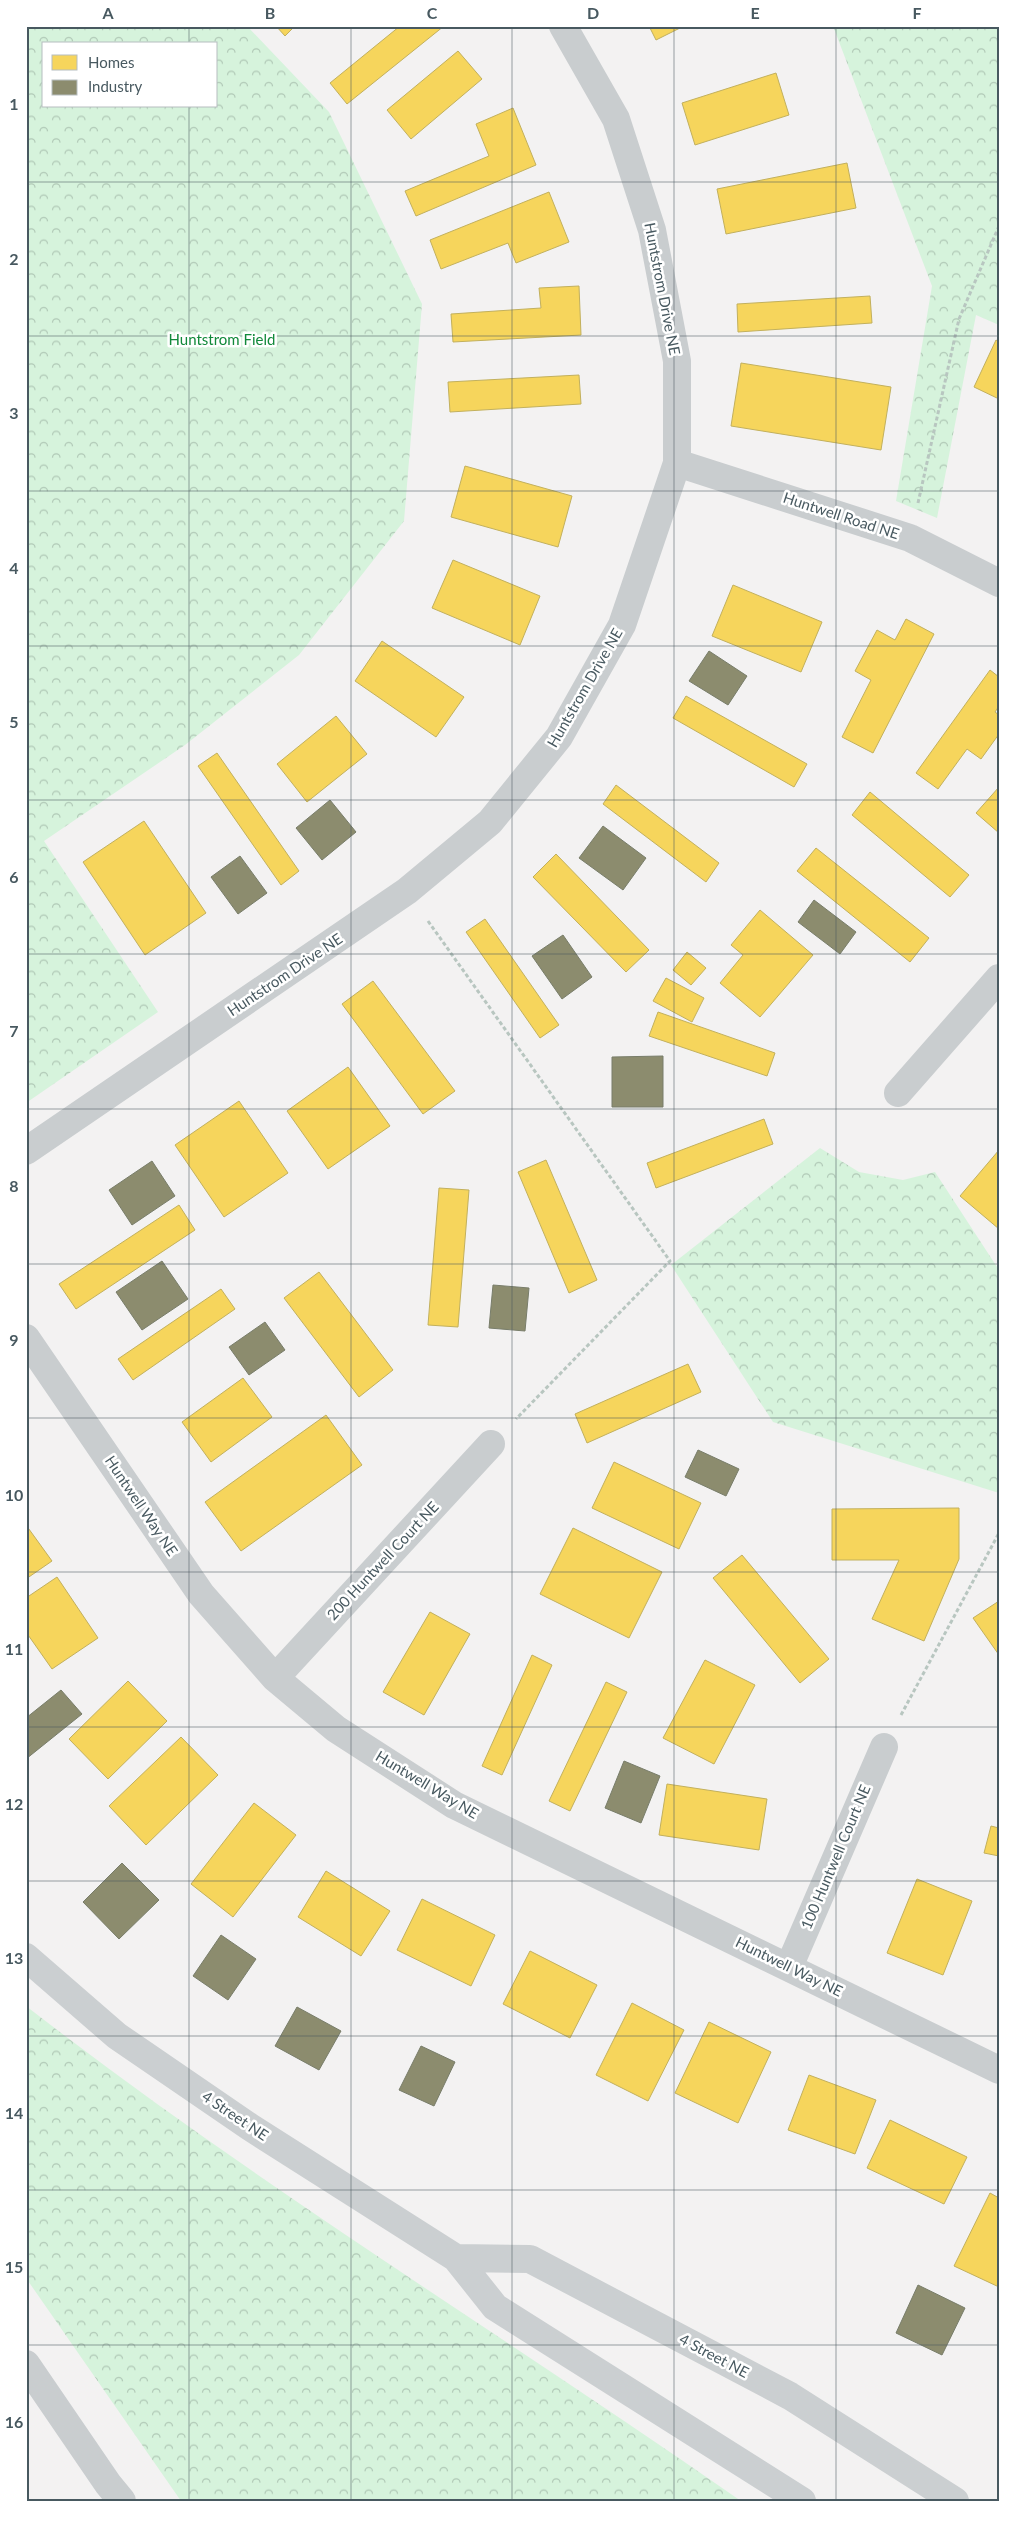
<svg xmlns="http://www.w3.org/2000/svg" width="1025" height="2527" font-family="Lato,sans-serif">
<defs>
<pattern id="park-crowns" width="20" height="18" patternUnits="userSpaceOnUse" patternTransform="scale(1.25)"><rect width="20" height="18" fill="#d6f3dc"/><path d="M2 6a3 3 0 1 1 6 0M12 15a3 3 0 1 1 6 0" fill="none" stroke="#b0c8b6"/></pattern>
</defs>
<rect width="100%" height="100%" fill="#f3f2f2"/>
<path fill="url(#park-crowns)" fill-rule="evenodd" d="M26 26H247L329 112 422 304 404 521 299 655 185 745 44 841 158 1012 26 1103ZM44 44H216V106H44Z
M833 26H999V325L976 315 937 518 896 501 932 286Z
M820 1148 859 1172 903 1180 935 1172 999 1270V1493L773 1422 671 1265Z
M26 2006C255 2184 503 2335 741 2501H181L26 2278Z"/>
<path fill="#f6d55c" stroke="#c2b05d" d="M276 26H295L285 36Z
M400 26H444L347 104 330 83Z
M649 26H684L656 40Z
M458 51 482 79 411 139 387 110Z
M776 73 789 115 695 145 682 103Z
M513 108 536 165 416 216 405 191 489 156 476 124Z
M847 163 856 208 726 234 717 189Z
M549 192 569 242 516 263 508 243 441 269 430 240Z
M579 286 581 335 453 342 451 314 541 308 539 288Z
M870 296 872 323 738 332 737 304Z
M996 340 999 342V399L974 387Z
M741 363 891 387 881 450 731 426Z
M579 375 581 404 450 412 448 382Z
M465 466 572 496 558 547 451 517Z
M453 560 540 596 520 645 432 608Z
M733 585 822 622 801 672 712 636Z
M906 619 934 634 873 753 842 737 871 680 855 671 877 630 895 640Z
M382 641 464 697 436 737 355 681Z
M990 670 999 677V706L995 712 999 715V734L981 759 967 749 938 789 916 773Z
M686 696 807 764 794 787 673 718Z
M336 716 367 754 307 802 277 764Z
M217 753 299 871 281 885 198 766Z
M616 785 719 863 706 882 603 804Z
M999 787V833L976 813Z
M870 792 969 875 950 897 852 815Z
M144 821 206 913 145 955 83 862Z
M816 848 929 938 910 962 797 871Z
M556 854 649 950 626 972 533 877Z
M760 910 813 955 760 1017 720 983 743 955 731 945Z
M485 919 559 1025 540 1038 466 932Z
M687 952 706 968 691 985 673 970Z
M666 978 704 998 692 1022 653 1001Z
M373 981 455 1091 423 1114 342 1004Z
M658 1012 775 1053 767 1076 649 1036Z
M348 1067 390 1126 328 1169 287 1111Z
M239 1101 288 1173 224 1217 175 1145Z
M764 1119 773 1144 656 1188 647 1163Z
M999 1150V1229L960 1196Z
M546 1160 597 1280 569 1293 518 1172Z
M439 1188 469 1190 458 1327 428 1325Z
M179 1205 195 1230 76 1309 59 1284Z
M319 1272 393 1370 359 1397 284 1298Z
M221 1289 235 1309 133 1380 118 1359Z
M688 1364 701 1392 587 1443 575 1414Z
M243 1378 272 1417 211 1462 182 1422Z
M326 1415 362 1465 241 1551 205 1502Z
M614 1462 701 1503 679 1549 592 1508Z
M959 1508V1559L924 1641 872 1619 899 1560H832V1509Z
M26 1525 52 1561 26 1579Z
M573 1528 662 1572 629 1638 540 1594Z
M742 1555 829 1659 800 1683 713 1578Z
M57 1577 98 1638 52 1669 26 1632V1598Z
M999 1601V1655L973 1618Z
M430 1612 470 1634 424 1715 383 1692Z
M532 1655 552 1665 502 1775 482 1766Z
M705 1660 755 1685 714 1764 663 1738Z
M128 1681 167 1721 108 1779 69 1739Z
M606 1682 627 1692 570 1811 549 1801Z
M181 1737 218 1775 146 1845 109 1806Z
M667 1784 767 1799 759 1850 659 1835Z
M254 1803 296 1835 233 1917 191 1884Z
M991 1826 999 1828V1856L984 1853Z
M326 1871 390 1911 361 1956 298 1917Z
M917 1879 972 1901 943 1975 887 1953Z
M422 1899 495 1935 471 1986 397 1950Z
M530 1951 597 1985 570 2038 503 2004Z
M632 2003 684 2030 648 2101 596 2075Z
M709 2022 771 2052 738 2123 675 2093Z
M809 2075 876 2100 855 2154 788 2130Z
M890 2120 967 2157 944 2204 867 2168Z
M990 2193 999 2198V2287L954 2266Z"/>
<path fill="#8c8c6e" stroke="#787d6a" d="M709 651 747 676 728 705 689 681Z
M330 800 356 832 322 860 296 828Z
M603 826 646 858 623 890 579 858Z
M240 856 267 893 238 914 211 877Z
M814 900 856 932 840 954 798 922Z
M563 935 592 977 562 999 532 956Z
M663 1056V1107H612V1057Z
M152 1161 175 1196 132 1225 109 1190Z
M162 1261 188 1299 142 1330 116 1292Z
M493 1285 529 1288 525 1331 489 1328Z
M265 1322 285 1350 249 1375 229 1347Z
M698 1450 739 1469 726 1496 685 1477Z
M61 1690 82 1714 26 1759V1718Z
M624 1761 660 1776 641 1823 605 1808Z
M122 1863 159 1900 119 1939 83 1902Z
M221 1935 256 1959 228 2000 193 1976Z
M297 2007 341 2031 319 2070 275 2046Z
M421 2046 455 2062 434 2106 399 2090Z
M918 2285 965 2308 942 2355 896 2333Z"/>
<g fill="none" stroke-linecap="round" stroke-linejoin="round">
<path stroke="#b8c6c0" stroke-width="3" stroke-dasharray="4 2.5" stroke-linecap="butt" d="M918 503 959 319 999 226
M428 921 670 1261 516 1419
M901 1715 999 1533"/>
<path stroke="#c9cdcf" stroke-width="28" d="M677 463 910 538 999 583
M898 1093 999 978
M26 1151 407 891 490 822 559 737 622 625 677 463V361L652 230 616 119 563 26
M26 1338 201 1594 275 1678 336 1729 454 1805 999 2070
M275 1678 491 1444
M789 1967 884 1747
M26 2364 108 2484 122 2501"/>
<path stroke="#cbcfd1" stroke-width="28" d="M26 1957 117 2036 250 2127 456 2258 495 2307 802 2501
M456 2258 530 2259 790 2396 955 2501"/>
</g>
<path fill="none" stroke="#485960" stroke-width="1" stroke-opacity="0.55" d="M189 26V44M351 26V2501M512 26V2501M674 26V2501M836 26V2501M189 106V2501M26 182H999M26 336H999M26 491H999M26 646H999M26 800H999M26 954H999M26 1109H999M26 1264H999M26 1418H999M26 1572H999M26 1727H999M26 1881H999M26 2036H999M26 2190H999M26 2345H999"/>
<g text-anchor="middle" stroke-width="5" stroke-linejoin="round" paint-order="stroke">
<g font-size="15" fill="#485960" stroke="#fff">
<text transform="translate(662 289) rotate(79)" y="5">Huntstrom Drive NE</text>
<text transform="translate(841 516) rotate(18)" y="5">Huntwell Road NE</text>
<text transform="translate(585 688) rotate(-60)" y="5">Huntstrom Drive NE</text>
<text transform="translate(285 975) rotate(-34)" y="5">Huntstrom Drive NE</text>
<text transform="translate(141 1506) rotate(56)" y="5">Huntwell Way NE</text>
<text transform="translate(383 1561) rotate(-47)" y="5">200 Huntwell Court NE</text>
<text transform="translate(427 1785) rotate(31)" y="5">Huntwell Way NE</text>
<text transform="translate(836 1857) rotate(-67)" y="5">100 Huntwell Court NE</text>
<text transform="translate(789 1967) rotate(26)" y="5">Huntwell Way NE</text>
<text transform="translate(235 2116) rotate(34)" y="5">4 Street NE</text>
<text transform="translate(714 2356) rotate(28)" y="5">4 Street NE</text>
</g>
<g font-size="15" fill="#11893a" stroke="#fff">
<text x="222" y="345">Huntstrom Field</text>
</g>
</g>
<rect width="1025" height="2527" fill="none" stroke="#ffffff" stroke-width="55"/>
<rect x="42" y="42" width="175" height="65" fill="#ffffff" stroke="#b6bdbf"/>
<rect x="52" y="55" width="25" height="15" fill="#f6d55c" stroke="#b6bdbf"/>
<text x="88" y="68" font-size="15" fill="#485960">Homes</text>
<rect x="52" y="80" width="25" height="15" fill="#8c8c6e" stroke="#b6bdbf"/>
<text x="88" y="92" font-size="15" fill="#485960">Industry</text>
<rect x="28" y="28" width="970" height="2472" fill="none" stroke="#485960" stroke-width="2"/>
<g font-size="16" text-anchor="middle" font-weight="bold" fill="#485960">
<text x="108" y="19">A</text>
<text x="270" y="19">B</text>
<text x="432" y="19">C</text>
<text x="593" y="19">D</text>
<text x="755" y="19">E</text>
<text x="917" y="19">F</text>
<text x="14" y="110">1</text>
<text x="14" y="265">2</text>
<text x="14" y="419">3</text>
<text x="14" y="574">4</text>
<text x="14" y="728">5</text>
<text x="14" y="883">6</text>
<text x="14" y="1037">7</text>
<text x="14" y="1192">8</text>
<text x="14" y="1346">9</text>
<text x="14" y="1501">10</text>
<text x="14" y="1655">11</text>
<text x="14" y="1810">12</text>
<text x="14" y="1964">13</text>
<text x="14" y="2119">14</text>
<text x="14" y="2273">15</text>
<text x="14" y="2428">16</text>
</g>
</svg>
